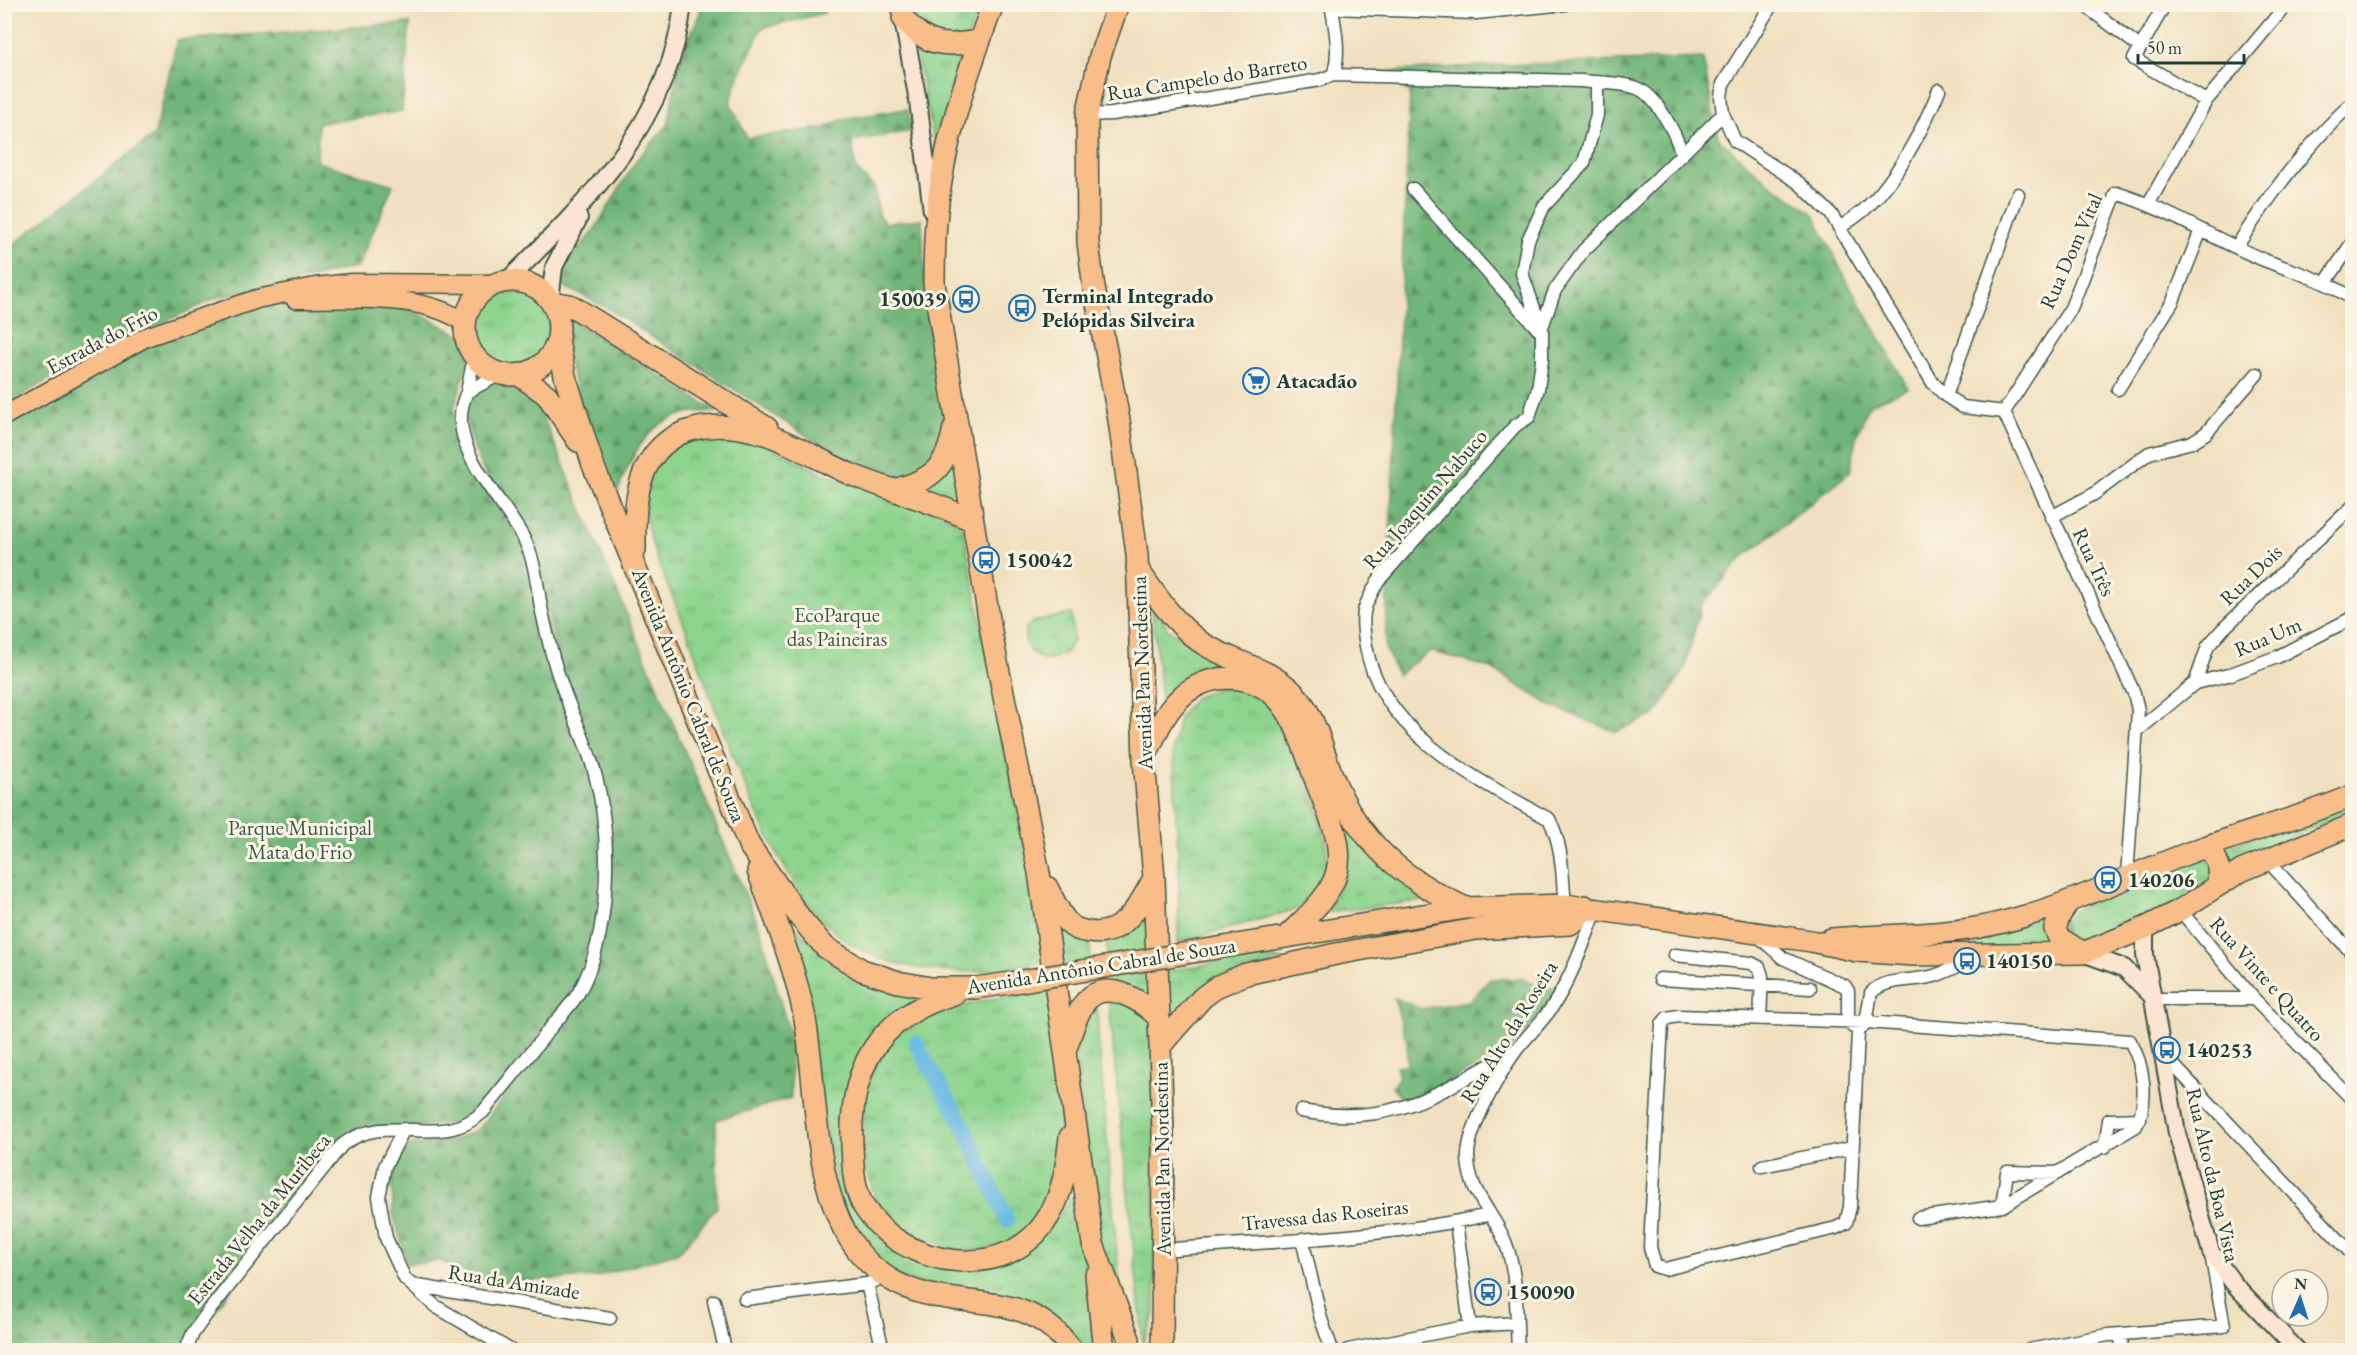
<svg xmlns="http://www.w3.org/2000/svg" width="2357" height="1355" font-family="'EB Garamond',serif">
<defs>
<pattern id="grass-tufts" width="24" height="20" patternUnits="userSpaceOnUse" patternTransform="scale(1.5)"><rect width="24" height="20" fill="#8cd38d"/><path d="M3 7l-1-3M5 7V3M7 7l1-3M15 17l-1-3M17 17v-4M19 17l1-3" fill="none" stroke="#72ac74"/></pattern>
<pattern id="forest-firs" width="22" height="20" patternUnits="userSpaceOnUse" patternTransform="scale(1.5)"><rect width="22" height="20" fill="#71b578"/><path d="M5 1l3.5 6h-7zM16 11l3.5 6h-7z" fill="#5c9463"/></pattern>
</defs>
<rect width="100%" height="100%" fill="#fcf5e5"/>
<filter id="ink" filterUnits="userSpaceOnUse"><feTurbulence type="fractalNoise" baseFrequency=".0167" numOctaves="2"/><feDisplacementMap in="SourceGraphic" scale="12" xChannelSelector="R" yChannelSelector="G"/><feConvolveMatrix kernelMatrix="1 2 1 2 8 2 1 2 1" color-interpolation-filters="sRGB"/></filter>
<filter id="wash" filterUnits="userSpaceOnUse"><feTurbulence type="fractalNoise" baseFrequency=".008" numOctaves="4" result="noise"/><feDisplacementMap in="SourceGraphic" scale="24" xChannelSelector="R" yChannelSelector="G"/><feGaussianBlur stdDeviation="1.35" result="paint"/><feColorMatrix in="noise" values="0 0 0 0 0 0 0 0 0 0 0 0 0 0 0 0 0 1.4 0 .05"/><feComposite in="paint" operator="in"/></filter>
<g filter="url(#wash)">
<rect width="100%" height="100%" fill="#f0e0bf"/>
<path fill="url(#grass-tufts)" stroke="#568860" stroke-width="1.5" d="M906 5H980L955 72 937 155Z
M476 329a37 37 0 1 1 74 0a37 37 0 1 1-74 0Z
M714 432 762 442 821 473 945 513 963 529 1046 960C985 978 899 978 845 940 770 887 719 715 686 629 672 593 652 556 646 518 643 504 647 487 647 473L676 444Z
M958 449 968 513 921 487Z
M1151 595 1168 630 1202 649 1266 677 1326 768 1430 900 1327 912 1345 876 1271 688 1194 682 1161 699Z
M1072 614 1073 641 1066 653 1047 660C1031 657 1022 644 1026 628L1035 621Z
M1218 688H1244L1275 710 1320 819 1326 840 1327 873 1312 897 1294 910 1178 942 1179 872 1173 747 1179 718 1194 698Z
M2352 804V810L2231 865 2221 847Z
M2201 853 2217 872 2191 897 2085 943 2066 936 2063 921 2075 910Z
M1151 898V953L1108 958 1106 937Z
M1052 909 1089 939 1091 963 1064 967Z
M2062 910 2064 948 1919 951V940Z
M781 914 826 956 937 993 907 1010 844 1115 880 1237 991 1266 1060 1215 1078 1187 1095 1350H1080L1074 1339 960 1294 886 1274 844 1219Z
M1256 956 1283 960 1239 972 1164 1034 1163 972Z
M1153 965 1154 1005 1112 986 1110 971Z
M1050 986 1063 1151 1054 1184 1040 1212 1028 1229 1005 1243 980 1250H956L911 1233 876 1200 865 1164 864 1090 891 1036 921 1015Z
M1108 994 1146 1012 1154 1045 1155 1313 1143 1343Z
M1097 998 1098 1033 1121 1303 1096 1244 1075 1043Z"/>
<path fill="url(#forest-firs)" stroke="#487956" stroke-width="1.5" d="M700 5H827L824 13 762 28 740 74 730 102 747 138 825 128 842 119 907 109 913 126 911 131 852 141 856 170 874 187 879 216 885 223 922 219 925 287 941 400 943 440 933 459 916 476 901 480 832 452 607 308 563 286 561 271 595 229 637 159 668 125 679 61 700 13Z
M410 23 402 111 318 123 317 162 393 185 358 266 286 285 219 297 91 355 5 405V251L155 134 177 40Z
M1703 58 1718 138 1768 182 1813 213 1844 275 1908 388 1869 405 1856 438 1850 472 1741 559 1701 606 1684 671 1655 715 1616 732 1551 706 1490 668 1430 651 1397 675 1385 647 1410 92 1375 73C1484 63 1593 63 1703 58Z
M257 299 410 309 466 338 471 352 454 408 457 433 470 468 522 541 590 770 601 822 597 916 574 989 474 1121 400 1128 344 1140 268 1237 187 1350H5L4 419 77 372Z
M567 317 717 412C656 406 634 445 616 496L593 443 564 348Z
M498 380 513 381 533 393 761 931 791 1040V1098L716 1120 717 1207 679 1252 595 1277 488 1283 441 1261 407 1264 393 1213 392 1172 407 1146 456 1139 478 1130 583 996 599 962 609 913 613 830 606 780 560 664 536 560 481 467 472 443 465 414 470 393Z
M1490 979H1523L1556 989 1552 1001 1512 1048 1406 1104 1392 1087 1399 1077 1396 1066 1407 1065V1042L1394 998 1421 1009 1470 1001Z"/>
<g fill="none" stroke-linecap="round" stroke-linejoin="round">
<path stroke="#68b9e3" stroke-width="15" d="M916 1043 966 1131 1007 1220
M1043 1349V1350"/>
</g>
</g>
<g filter="url(#ink)">
<g fill="none" stroke-linecap="round" stroke-linejoin="round">
<defs>
<path id="street" d="M1772 4 1723 84 1721 97 1723 114 1735 141 1799 183 1831 214 1933 383 1946 396 1963 407 2004 412
M2083 4 2140 47
M2165 4 2134 59 2206 101
M1331 8 1476 13 1565 4
M1333 75 1581 81C1600 83 1620 82 1637 88 1656 95 1676 134 1681 152
M1087 115 1112 114 1320 80 1333 75C1341 55 1335 26 1331 4
M1413 189 1538 329
M2149 203 2206 101 2287 4
M1840 228C1848 221 1858 216 1866 208 1896 181 1924 127 1939 90
M2237 246C2271 193 2306 146 2352 103
M2326 282 2352 243
M1542 332 1522 273 1528 240 1544 206 1584 163 1597 115V82
M2118 389 2173 301 2201 230
M467 392 474 357
M1946 396 2018 194
M2004 412 2071 308 2116 193C2168 209 2213 239 2264 260 2294 272 2325 279 2352 299
M2004 412 2134 693 2138 710 2127 877
M2051 517 2094 494 2149 453 2192 442 2206 433 2257 374
M2195 683 2208 646 2223 629 2352 507
M2138 730 2195 683 2228 675 2277 657 2352 618
M2267 860 2352 953
M1565 905C1562 875 1563 845 1549 819 1478 780 1381 734 1366 646 1364 634 1361 617 1366 605 1369 597 1374 589 1378 581L1515 426 1529 417 1538 389 1542 360V327L1555 290 1583 251 1723 114
M2180 910 2254 999 2352 1099
M1757 935 1783 958 1845 986 1848 991V1022L1853 1027
M1675 955 1751 963 1759 967 1762 976 1760 1019
M1660 979 1810 988
M2155 999H2254
M2164 1055 2352 1254
M1301 1111C1395 1128 1437 1093 1515 1051
M404 1129 385 1166 379 1197 386 1238 405 1279 435 1306 510 1350
M2105 1147 2109 1120 2140 1119
M1762 1166 1852 1148
M2002 1206 2007 1172 2058 1173
M1918 1218 2002 1206 2136 1126C2149 1102 2144 1065 2130 1041L1866 1022 1678 1016 1667 1018 1662 1024 1650 1247 1655 1266 1665 1269 1836 1228 1846 1223 1850 1207 1858 1032 1866 1022 1871 993C1885 977 1914 982 1934 976 1948 972 1961 964 1974 958
M1456 1222 1470 1326
M1302 1239 1321 1319 1332 1350
M1164 1250C1272 1241 1383 1238 1488 1215
M867 1284 883 1350
M412 1285 610 1318
M745 1299 867 1284 885 1277
M714 1301 725 1350
M186 1350 193 1333 208 1312 342 1145C390 1109 438 1152 483 1112 505 1085 527 1058 548 1031 558 1018 571 1006 579 992 612 933 612 833 594 770 585 738 569 709 559 677 551 654 546 630 541 607 537 585 535 561 525 541 504 498 441 445 467 392L500 374
M1348 1350 1470 1326 1517 1323
M1518 1350C1516 1317 1518 1279 1507 1247 1497 1215 1468 1195 1468 1156 1468 1128 1500 1072 1517 1049 1528 1035 1542 1022 1552 1007 1572 977 1584 942 1597 908
M2029 1350 2108 1335 2224 1326 2211 1254
M2121 1350 2122 1335"/>
<path id="secondary" d="M900 4 918 101 932 211
M507 281C587 202 670 122 683 4
M550 300 554 267 579 218
M2145 928V955L2177 1133 2211 1252 2234 1284 2297 1350
M2083 953 2124 968 2154 998"/>
<path id="primary" d="M295 299C346 299 423 292 465 323
M4 416 146 337 257 299 315 287 351 283 495 284"/>
<path id="highway" d="M993 4C972 61 950 122 941 182 935 216 934 249 934 283L992 637 1039 873 1093 1244 1129 1339
M1118 4 1100 56 1087 115 1088 243 1094 288 1119 420 1137 554 1144 760 1154 878 1163 1131 1162 1350
M903 18C928 48 944 46 980 41
M465 328a47 47 0 1 1 94 0a47 47 0 1 1-94 0Z
M551 302 570 305 580 311 767 428
M558 340 565 376 593 465 749 845 801 919 825 947 862 970 898 982 931 988H976L1010 983
M519 375 547 395 578 441
M894 490C933 479 946 469 954 428
M635 550C635 526 634 501 642 478 662 421 718 419 768 435 796 445 823 462 850 474 891 491 934 501 973 521
M1137 568C1155 594 1173 622 1199 641 1230 663 1275 667 1300 700 1316 720 1323 751 1332 775 1358 841 1402 879 1466 908
M1146 755C1155 736 1163 715 1178 700 1206 670 1257 671 1282 704 1299 726 1307 758 1317 784 1327 810 1344 842 1337 871 1331 897 1305 918 1287 936
M2203 848C2220 854 2219 869 2218 885
M758 871C775 918 794 965 804 1014 821 1097 806 1227 888 1278 951 1318 1022 1280 1072 1350
M1047 887C1053 899 1059 913 1068 923 1074 929 1081 931 1089 932 1123 938 1140 904 1153 880
M2068 903 2060 915 2055 929 2059 938 2083 953
M1831 939C1879 935 1928 936 1975 928 2055 914 2127 875 2202 848 2252 830 2303 817 2352 796
M1199 951 1466 908 1565 905 1811 941 1857 951 1913 955 2083 953 2145 928 2180 910 2241 871 2352 825
M954 994C878 1017 849 1067 852 1145 853 1165 853 1189 864 1207 903 1269 1009 1285 1049 1216 1063 1193 1067 1164 1070 1137
M1160 1046 1202 998 1218 986 1246 974 1336 954 1476 929 1570 924 1576 920 1585 906
M1066 1048C1072 1033 1076 1012 1087 1000 1107 978 1142 1001 1158 1017
M1096 1275 1104 1350"/>
</defs>
<use href="#street" stroke="#3e5549" stroke-width="15"/>
<use href="#secondary" stroke="#3e5549" stroke-width="20"/>
<use href="#primary" stroke="#3e5549" stroke-width="21"/>
<use href="#highway" stroke="#3e5549" stroke-width="24"/>
<use href="#street" stroke="#fff" stroke-width="12"/>
<use href="#secondary" stroke="#fce5d0" stroke-width="16"/>
<use href="#primary" stroke="#f8bd89" stroke-width="18"/>
<use href="#highway" stroke="#f8bd89" stroke-width="21"/>
<defs>
<path id="highway-bridge" d="M1010 983 1199 951"/>
</defs>
<use href="#highway-bridge" stroke="#3e5549" stroke-width="24" stroke-linecap="butt"/>
<use href="#highway-bridge" stroke="#f8bd89" stroke-width="21"/>
</g>
</g>
<defs>
<symbol id="bus-ring" viewBox="-11 -11 22 22"><circle r="9.5" fill="#fcf5e5" stroke="#1f6fb2" stroke-width="1.5"/><path d="M-5-6H5V4H4V6H2V4H-2V6H-4V4H-5ZM-3.5-4V0h7V-4ZM-3.5 1.2v1.5H-2V1.2ZM2 1.2v1.5H3.5V1.2Z" fill="#1f6fb2"/></symbol>
<symbol id="supermarket-ring" viewBox="-11 -11 22 22"><circle r="9.5" fill="#fcf5e5" stroke="#1f6fb2" stroke-width="1.5"/><path d="M-6-5.5h2.5l.6 2H6L4.5 2H-2.5L-4.4-4H-6ZM-1.5 3.2a1.3 1.3 0 1 0 .1 0ZM3 3.2a1.3 1.3 0 1 0 .1 0Z" fill="#1f6fb2"/></symbol>
</defs>
<g fill-rule="evenodd">
<use href="#bus-ring" x="951" y="284" width="30" height="30"/>
<use href="#bus-ring" x="1007" y="293" width="30" height="30"/>
<use href="#supermarket-ring" x="1241" y="366" width="30" height="30"/>
<use href="#bus-ring" x="971" y="545" width="30" height="30"/>
<use href="#bus-ring" x="2093" y="865" width="30" height="30"/>
<use href="#bus-ring" x="1952" y="946" width="30" height="30"/>
<use href="#bus-ring" x="2152" y="1035" width="30" height="30"/>
<use href="#bus-ring" x="1473" y="1277" width="30" height="30"/>
</g>
<g text-anchor="middle" stroke-width="6" stroke-linejoin="round" paint-order="stroke">
<g font-size="21" fill="#1f3d34" stroke="#fcf5e5">
<text transform="translate(1207 78) rotate(-9)" y="7">Rua Campelo do Barreto</text>
<text transform="translate(2071 251) rotate(-66)" y="7">Rua Dom Vital</text>
<text transform="translate(102 340) rotate(-28)" y="7">Estrada do Frio</text>
<text transform="translate(1425 499) rotate(-49)" y="7">Rua Joaquim Nabuco</text>
<text transform="translate(2094 562) rotate(65)" y="7">Rua Três</text>
<text transform="translate(2251 575) rotate(-44)" y="7">Rua Dois</text>
<text transform="translate(2268 637) rotate(-23)" y="7">Rua Um</text>
<text transform="translate(1142 673) rotate(-92)" y="7">Avenida Pan Nordestina</text>
<text transform="translate(689 695) rotate(68)" y="7">Avenida Antônio Cabral de Souza</text>
<text transform="translate(1101 966) rotate(-9)" y="7">Avenida Antônio Cabral de Souza</text>
<text transform="translate(2267 979) rotate(48)" y="7">Rua Vinte e Quatro</text>
<text transform="translate(1509 1032) rotate(-58)" y="7">Rua Alto da Roseira</text>
<text transform="translate(1162 1159) rotate(-91)" y="7">Avenida Pan Nordestina</text>
<text transform="translate(2213 1175) rotate(77)" y="7">Rua Alto da Boa Vista</text>
<text transform="translate(1325 1215) rotate(-6)" y="7">Travessa das Roseiras</text>
<text transform="translate(259 1219) rotate(-51)" y="7">Estrada Velha da Muribeca</text>
<text transform="translate(514 1282) rotate(9)" y="7">Rua da Amizade</text>
</g>
<g font-size="21" font-weight="bold" fill="#1f3d34" stroke="#fcf5e5" text-anchor="start">
<text x="1042" y="303">Terminal Integrado<tspan x="1042" dy="24">Pelópidas Silveira</tspan></text>
<text x="946" y="306" text-anchor="end">150039</text>
<text x="1276" y="388">Atacadão</text>
<text x="1006" y="567">150042</text>
<text x="2128" y="887">140206</text>
<text x="1986" y="968">140150</text>
<text x="2186" y="1057">140253</text>
<text x="1508" y="1299">150090</text>
</g>
<g font-size="21" fill="#355b46" stroke="#fcf5e5">
<text x="837" y="622">EcoParque<tspan x="837" dy="24">das Paineiras</tspan></text>
<text x="300" y="835">Parque Municipal<tspan x="300" dy="24">Mata do Frio</tspan></text>
</g>
</g>
<rect width="2357" height="1355" fill="none" stroke="#fcf5e5" stroke-width="24"/>
<g transform="translate(2300 1298) rotate(3)"><circle r="28" fill="#fcf5e5" stroke="#a4ab9e" stroke-width="1.5"/>
<path d="M0-4.5L10 22L0 15L-10 22Z" fill="#1f6fb2"/>
<text y="-9" font-size="16" font-weight="bold" text-anchor="middle" fill="#1f3d34">N</text>
</g>
<path d="M2138 54v9h106v-9" fill="none" stroke="#1f3d34" stroke-width="3"/>
<text x="2147" y="54" font-size="18" fill="#1f3d34" stroke="#fcf5e5" stroke-width="4.5" paint-order="stroke">50 m</text>
</svg>
